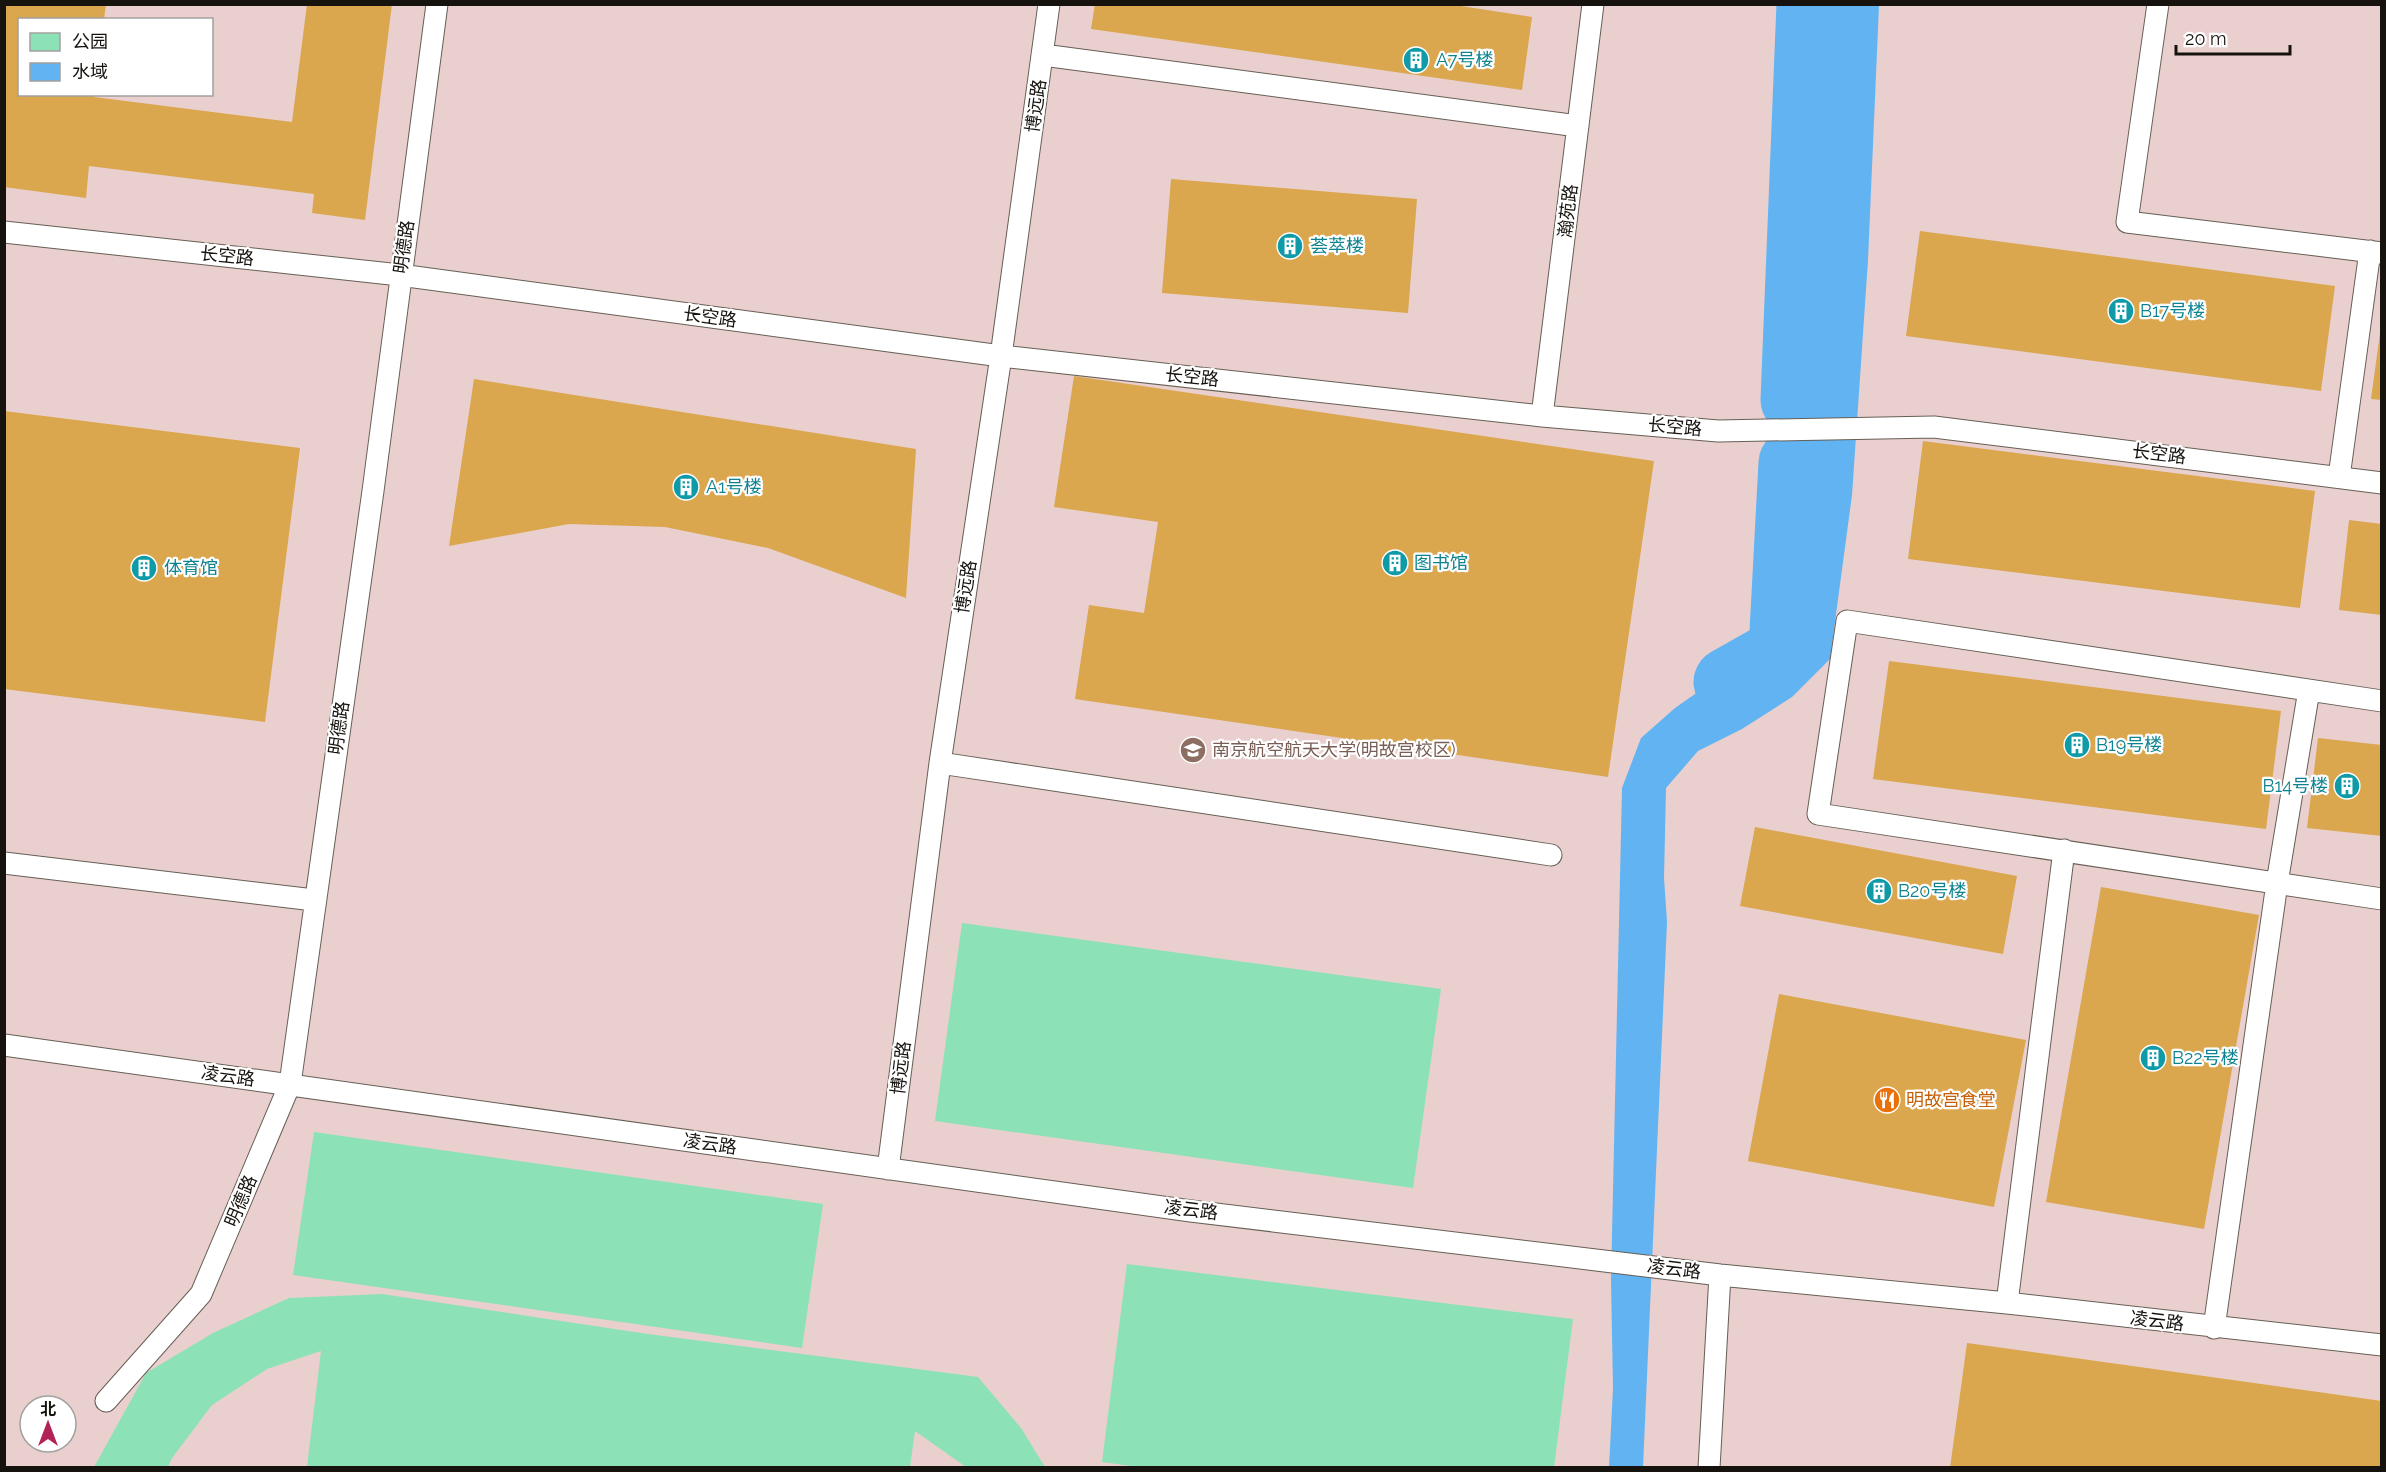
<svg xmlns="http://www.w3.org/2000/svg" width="2386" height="1472" font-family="Raleway,'Noto Sans SC',sans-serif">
<rect width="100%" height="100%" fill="#e7dfd4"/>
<path fill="#eacfcf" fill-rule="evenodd" d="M5 5H2381V1467H5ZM20 20H212V94H20ZM30 1406H66V1442H30Z"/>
<path fill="#8ce2b6" d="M962 923 1441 989 1413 1188 935 1121Z
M314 1132 823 1204 802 1348 293 1275Z
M1127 1264 1573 1319 1554 1467 1146 1468 1102 1462Z
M382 1294 648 1334 978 1377 1021 1428 1045 1467H966L915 1431 910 1467H307L321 1351 267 1369 212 1405 172 1458 168 1467H94L146 1373 213 1333 289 1298Z"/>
<path fill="#61b3f2" d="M1830 5H1879L1868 260 1852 495 1830 659 1792 697 1742 729 1698 751 1666 788 1664 878 1667 922 1643 1467 1609 1468 1613 1388 1611 1280 1622 788 1641 738 1675 708 1715 680 1763 653 1791 610Z"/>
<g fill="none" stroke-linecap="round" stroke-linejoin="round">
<path stroke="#61b3f2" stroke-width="69" d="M1795 400 1811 4
M1728 682 1783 651 1793 463"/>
</g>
<path fill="#daa64e" d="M4 4H106L104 20H20V94H94V97L292 122 307 4H392L365 220 312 213 314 194 89 166 86 198 4 187Z
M1095 4H1448L1532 17 1522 90 1091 29Z
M1171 179 1417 199 1408 313 1162 293Z
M1920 231 2335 286 2321 391 1906 336Z
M2380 333H2382V400L2371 399Z
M1074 376 1654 461 1608 777 1075 699 1089 605 1144 613 1158 522 1054 507Z
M474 379 916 449 906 598 768 548 665 527 569 524 449 546Z
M4 411 300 448 265 722 4 689Z
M1923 441 2315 491 2300 608 1908 559Z
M2349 520 2382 524V615L2339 610Z
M1889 661 2281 711 2266 829 1873 779Z
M2318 738 2382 745V836L2307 828Z
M1755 827 2017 876 2003 954 1740 906Z
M2101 887 2259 915 2204 1229 2046 1202Z
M1779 994 2026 1040 1994 1207 1748 1161Z
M1967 1343 2382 1401V1468H1950Z"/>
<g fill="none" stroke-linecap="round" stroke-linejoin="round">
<defs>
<path id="service" d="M2158 4 2127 222 2382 253
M1043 55 1578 126
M4 232 400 275 1001 356 1542 416 1718 431 1934 427 2382 483
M1542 416 1593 4
M2339 477 2370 251
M2382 701 1847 621 1818 814 2382 899
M940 763 1551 855
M4 863 314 900
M4 1045 1191 1211 1720 1275 2007 1303 2382 1345
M888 1169 940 763 1001 356 1049 4
M2007 1303 2064 850
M2214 1328 2277 883 2309 690
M106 1401 201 1294 290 1084 373 491 437 4
M1709 1468 1720 1275"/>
</defs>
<use href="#service" stroke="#665f55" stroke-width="23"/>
<use href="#service" stroke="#fff" stroke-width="21"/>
</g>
<defs>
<symbol id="building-disc" viewBox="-11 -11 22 22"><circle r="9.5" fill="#0f9aa8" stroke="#fff"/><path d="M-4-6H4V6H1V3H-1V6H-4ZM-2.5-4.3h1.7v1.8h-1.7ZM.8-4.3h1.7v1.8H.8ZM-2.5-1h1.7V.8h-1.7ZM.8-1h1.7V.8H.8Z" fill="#fff"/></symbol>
<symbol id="university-disc" viewBox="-11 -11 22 22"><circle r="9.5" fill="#8d6e63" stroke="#fff"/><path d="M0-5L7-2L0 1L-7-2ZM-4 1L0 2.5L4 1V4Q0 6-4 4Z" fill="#fff"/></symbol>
<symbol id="restaurant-disc" viewBox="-11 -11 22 22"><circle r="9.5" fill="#e8710a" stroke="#fff"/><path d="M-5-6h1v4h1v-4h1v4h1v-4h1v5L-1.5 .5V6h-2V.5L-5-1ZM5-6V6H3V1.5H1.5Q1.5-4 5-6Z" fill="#fff"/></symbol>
</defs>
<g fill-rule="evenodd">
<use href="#building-disc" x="1401" y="45" width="30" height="30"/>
<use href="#building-disc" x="1275" y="231" width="30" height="30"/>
<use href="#building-disc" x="2106" y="296" width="30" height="30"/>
<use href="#building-disc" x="671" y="472" width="30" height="30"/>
<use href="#building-disc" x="1380" y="548" width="30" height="30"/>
<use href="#building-disc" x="129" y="553" width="30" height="30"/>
<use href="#building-disc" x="2062" y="730" width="30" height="30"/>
<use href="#university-disc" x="1178" y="735" width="30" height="30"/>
<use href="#building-disc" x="2332" y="771" width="30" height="30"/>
<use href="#building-disc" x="1864" y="876" width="30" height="30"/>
<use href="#building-disc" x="2138" y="1043" width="30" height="30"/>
<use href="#restaurant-disc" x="1872" y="1085" width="30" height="30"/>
</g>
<g text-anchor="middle" stroke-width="4.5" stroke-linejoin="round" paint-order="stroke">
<g font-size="18" fill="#0d838f" stroke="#fff" text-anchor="start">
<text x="1436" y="66">A7号楼</text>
<text x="1310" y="252">荟萃楼</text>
<text x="2140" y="317">B17号楼</text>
<text x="706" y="493">A1号楼</text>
<text x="1414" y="569">图书馆</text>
<text x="164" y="574">体育馆</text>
<text x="2096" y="751">B19号楼</text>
<text x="2328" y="792" text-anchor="end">B14号楼</text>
<text x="1898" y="897">B20号楼</text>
<text x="2172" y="1064">B22号楼</text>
</g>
<g font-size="18" fill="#16130f" stroke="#fff">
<text transform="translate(1036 106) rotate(-82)" y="6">博远路</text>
<text transform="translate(1568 211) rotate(-83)" y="6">瀚苑路</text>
<text transform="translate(404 247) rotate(-82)" y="6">明德路</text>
<text transform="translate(227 256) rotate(6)" y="6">长空路</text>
<text transform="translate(710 317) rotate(8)" y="6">长空路</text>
<text transform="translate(1192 377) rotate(6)" y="6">长空路</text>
<text transform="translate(1675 427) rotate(5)" y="6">长空路</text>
<text transform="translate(2159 454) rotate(7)" y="6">长空路</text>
<text transform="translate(966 587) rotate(-81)" y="6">博远路</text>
<text transform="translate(339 728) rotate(-82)" y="6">明德路</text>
<text transform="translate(901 1068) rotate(-83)" y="6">博远路</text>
<text transform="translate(228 1076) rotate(8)" y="6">凌云路</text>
<text transform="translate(710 1144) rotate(8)" y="6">凌云路</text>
<text transform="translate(241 1201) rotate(-67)" y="6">明德路</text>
<text transform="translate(1191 1210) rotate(7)" y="6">凌云路</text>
<text transform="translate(1674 1269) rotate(7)" y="6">凌云路</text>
<text transform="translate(2157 1321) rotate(7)" y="6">凌云路</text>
</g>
<g font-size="18" fill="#785e54" stroke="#fff" text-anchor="start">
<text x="1212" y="756">南京航空航天大学(明故宫校区)</text>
</g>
<g font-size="18" fill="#c56008" stroke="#fff" text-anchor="start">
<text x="1906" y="1106">明故宫食堂</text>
</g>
</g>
<rect width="2386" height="1472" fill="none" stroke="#16130f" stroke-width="12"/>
<rect x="18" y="18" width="195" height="78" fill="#ffffff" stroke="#a2a19f" stroke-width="1.5"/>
<rect x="30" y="33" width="30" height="18" fill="#8ce2b6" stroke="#a2a19f" stroke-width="1.5"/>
<text x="72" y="48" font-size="18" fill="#16130f">公园</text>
<rect x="30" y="63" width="30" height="18" fill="#61b3f2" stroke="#a2a19f" stroke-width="1.5"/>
<text x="72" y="78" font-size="18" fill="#16130f">水域</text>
<g transform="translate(48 1424)"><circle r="28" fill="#ffffff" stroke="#a2a19f" stroke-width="1.5"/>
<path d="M0-4.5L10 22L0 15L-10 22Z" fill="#b12256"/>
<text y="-9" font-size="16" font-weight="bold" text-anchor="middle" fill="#16130f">北</text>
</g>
<path d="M2176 45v9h114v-9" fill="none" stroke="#16130f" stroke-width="3"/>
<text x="2185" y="45" font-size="18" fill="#16130f" stroke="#ffffff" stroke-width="4.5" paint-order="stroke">20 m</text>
</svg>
